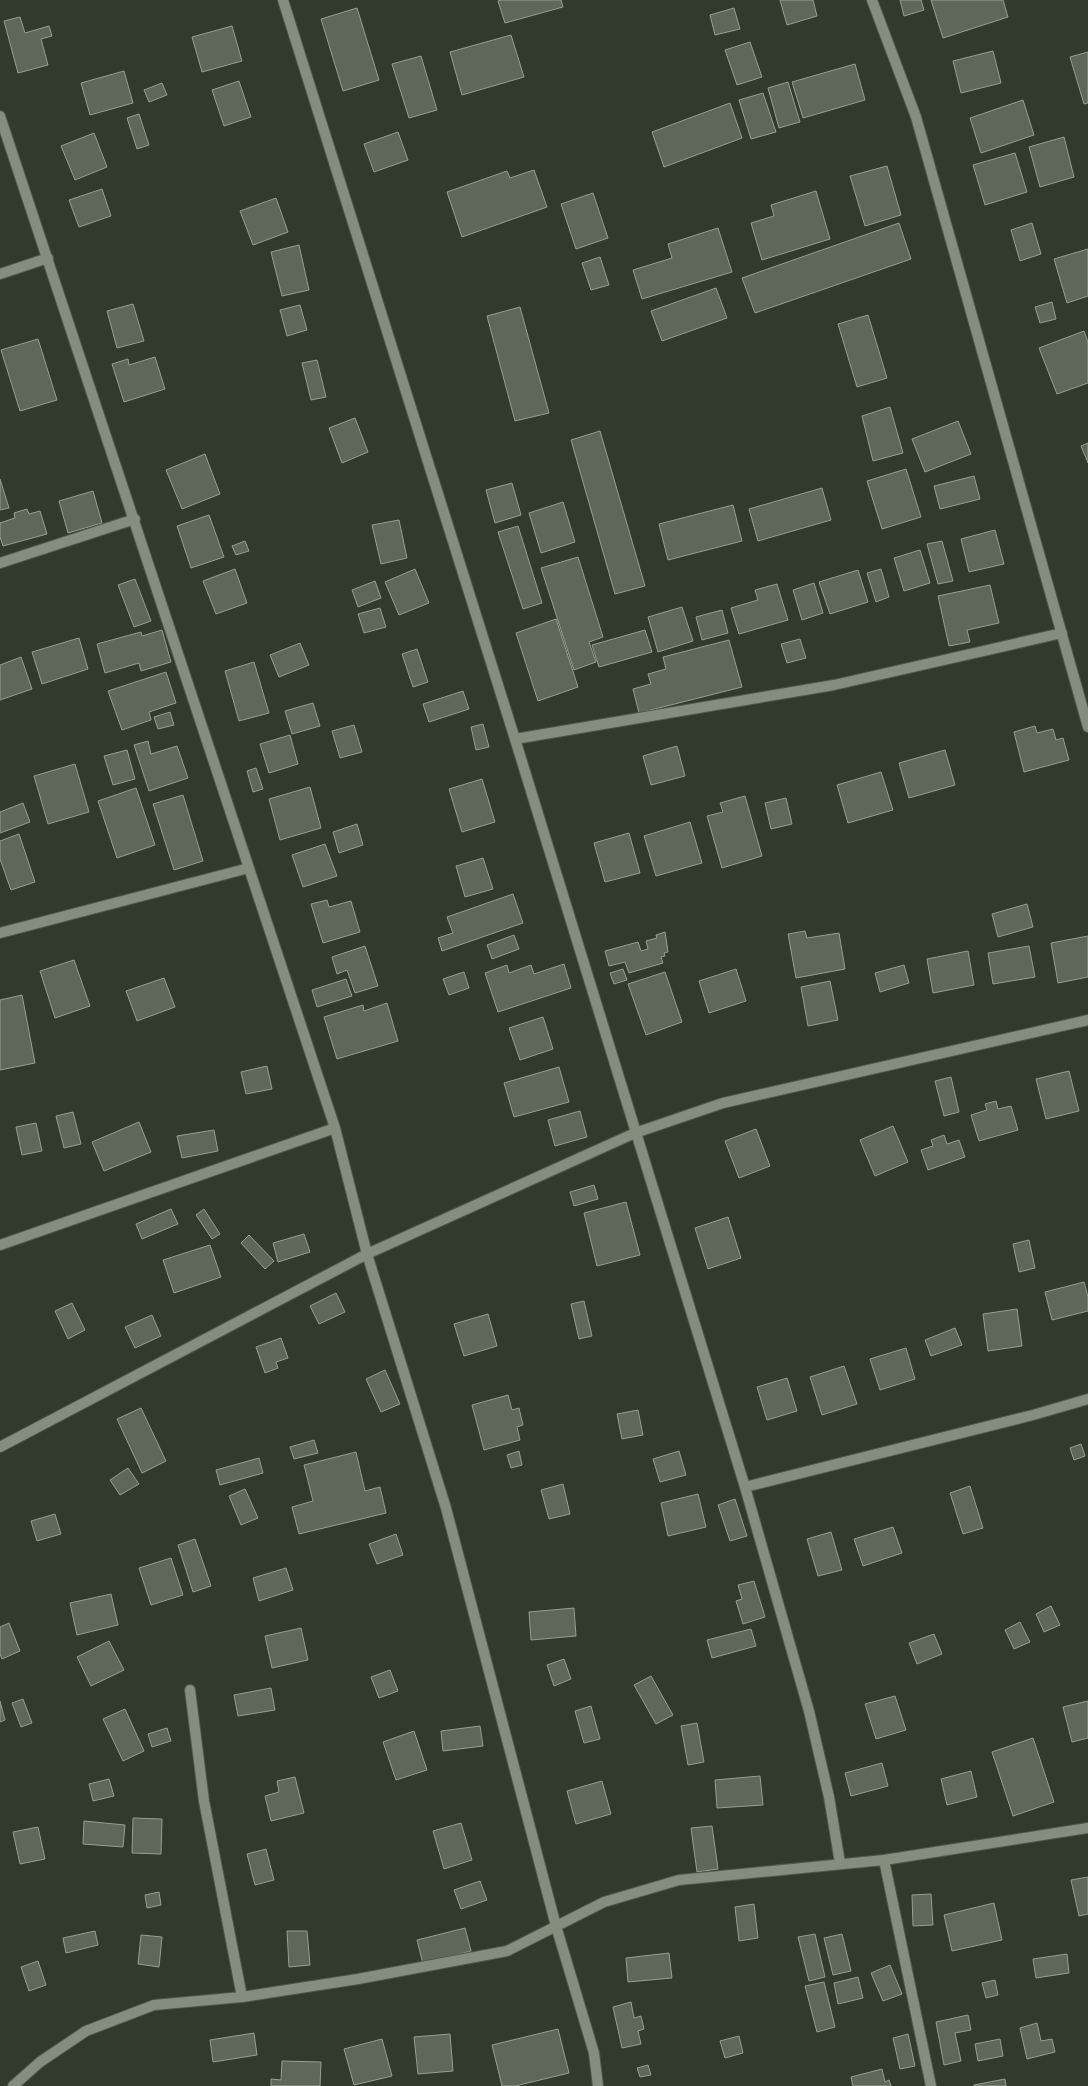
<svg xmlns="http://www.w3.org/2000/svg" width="1088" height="2086" font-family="'IBM Plex Sans',sans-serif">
<rect width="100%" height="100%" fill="#313a2d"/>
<path fill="#5e685a" stroke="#94a090" d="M501 0H561L563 7 505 23 498 1Z
M780 0H813L817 16 787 25Z
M900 0H921L924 10 904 16Z
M931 0H1003L1008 17 943 38Z
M357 8 379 80 343 91 321 19Z
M734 8 740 29 715 35 710 15Z
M20 17 25 33 49 26 52 36 41 39 48 65 18 73 4 21Z
M232 26 242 61 202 72 192 37Z
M511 35 524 77 462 95 450 52Z
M750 42 762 77 737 85 725 50Z
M993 51 1001 83 961 93 953 61Z
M1088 52V103L1084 104 1070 57Z
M421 56 437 110 409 118 392 64Z
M855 64 865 100 803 118 792 82Z
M124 71 133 103 90 115 81 83Z
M239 81 251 117 224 126 212 90Z
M788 82 800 122 779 128 768 88Z
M162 83 167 95 149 102 144 90Z
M763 93 776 132 751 139 739 100Z
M1023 100 1034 135 981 153 970 118Z
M730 103 742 138 664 167 652 132Z
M139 114 149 145 137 149 127 118Z
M398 132 408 160 374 172 364 144Z
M94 133 107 167 75 180 61 146Z
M1064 137 1074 177 1040 187 1029 147Z
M1015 153 1027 192 985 205 973 165Z
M887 166 901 215 865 226 850 176Z
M534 170 547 207 462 237 447 192 507 171 510 178Z
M102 189 111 216 79 227 69 200Z
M816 191 830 239 762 260 751 223 774 216 771 205Z
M593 193 608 238 576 249 561 204Z
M276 198 288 232 253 245 240 211Z
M899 223 911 259 755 313 742 278Z
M1032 223 1041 254 1020 261 1011 230Z
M718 228 732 272 642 299 633 270 672 258 668 244Z
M299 245 309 290 282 296 271 252Z
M1088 249V296L1067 303 1054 259Z
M600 257 609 285 591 290 582 263Z
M716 288 727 318 662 341 651 311Z
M1052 302 1056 319 1040 323 1035 307Z
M133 304 144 341 117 348 107 311Z
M300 305 307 330 287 336 280 310Z
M520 307 549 413 515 421 487 316Z
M868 315 887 378 857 387 838 324Z
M1084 331 1088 342V383L1057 394 1039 348Z
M38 339 57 400 20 411 1 350Z
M155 357 165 389 124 402 112 364 128 359 129 365Z
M317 360 326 397 311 400 302 363Z
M890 407 903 453 873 461 862 416Z
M355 418 368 452 342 463 329 428Z
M958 421 971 454 925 472 912 439Z
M600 431 645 586 615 594 571 440Z
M1088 443V463L1081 446Z
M205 454 220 494 182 509 166 470Z
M906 469 921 517 882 529 867 481Z
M974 476 980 499 940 509 934 486Z
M0 479 9 508 0 510Z
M512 483 521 515 495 523 486 490Z
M822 488 831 520 758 541 749 509Z
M93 491 102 523 68 533 59 501Z
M563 502 575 542 541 553 529 513Z
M733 505 742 541 668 560 659 524Z
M27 509 29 514 40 511 47 534 3 546 0 537V523L15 518 14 513Z
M209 515 224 557 191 568 177 526Z
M399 520 407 558 381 564 372 525Z
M518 526 542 603 523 609 498 532Z
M995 530 1004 564 969 572 961 539Z
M245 541 249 551 236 555 232 546Z
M942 541 953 581 938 584 927 544Z
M920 550 930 583 904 591 894 558Z
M578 557 603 637 589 642 596 662 574 670 541 568Z
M235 569 247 603 216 614 203 581Z
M415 569 429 603 399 615 385 582Z
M881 569 889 597 876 602 867 573Z
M858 570 868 602 830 614 819 582Z
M135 579 151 621 134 627 118 585Z
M375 581 381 598 358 607 352 590Z
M814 583 823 613 802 620 793 590Z
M777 584 788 620 739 634 731 608 758 600 755 590Z
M990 585 999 623 967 630 970 642 949 646 938 596Z
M682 607 693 641 658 652 648 617Z
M380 608 386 627 364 633 358 614Z
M722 610 728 633 702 640 696 617Z
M556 619 578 687 538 701 516 633Z
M162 630 171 662 141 671 139 663 105 673 97 644 141 632 142 636Z
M645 630 652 652 599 667 592 645Z
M79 638 88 669 42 684 32 652Z
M800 639 806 658 787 663 781 644Z
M729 640 742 687 639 713 633 689 651 684 648 674 666 669 663 657Z
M300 643 309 665 279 677 270 655Z
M417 649 428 682 413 687 402 654Z
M21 657 32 689 0 700V665Z
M254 662 269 713 239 721 225 671Z
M166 672 176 703 149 712 151 720 122 730 108 691Z
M463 691 469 709 429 722 423 704Z
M313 703 320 726 292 734 285 711Z
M170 712 174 725 158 729 154 717Z
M483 724 489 747 476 750 471 727Z
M354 725 362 752 340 758 332 731Z
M1035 726 1037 733 1053 729 1056 740 1063 738 1069 760 1024 772 1014 732Z
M290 735 298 764 269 773 260 744Z
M148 741 151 754 177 746 188 778 149 791 134 745Z
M677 746 685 776 651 785 643 756Z
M127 750 135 779 113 785 104 756Z
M945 750 955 785 909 798 899 763Z
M75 764 89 812 48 824 34 776Z
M256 768 263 789 253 792 247 771Z
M881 772 893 810 848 823 837 785Z
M482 779 495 822 462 832 449 789Z
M310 787 321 828 280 840 269 799Z
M136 788 155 845 117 858 98 801Z
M183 795 203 861 174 870 153 804Z
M745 796 762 856 722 868 707 816 723 812 720 803Z
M786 798 792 824 771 829 765 803Z
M23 803 30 822 0 833V812Z
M690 822 702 863 656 876 644 836Z
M357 824 363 845 339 853 333 832Z
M629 833 640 873 605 882 594 843Z
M19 834 35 882 11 890 0 859V841Z
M325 844 337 876 303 887 292 855Z
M483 858 493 889 465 897 456 866Z
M513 894 523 923 442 951 438 938 453 933 447 917Z
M327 900 329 907 351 901 360 932 323 943 311 904Z
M1027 904 1033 927 998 937 992 914Z
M805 931 807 938 839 933 845 969 796 978 788 934Z
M665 932 668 952 664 953 665 956 661 957 663 963 629 973 625 962 609 966 605 951 638 942 641 951 648 949 646 941 657 938 656 935Z
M514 935 519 949 492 959 487 945Z
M1088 936V977L1058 983 1051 943Z
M365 946 378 986 355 993 347 970 337 974 332 957Z
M1029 946 1035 977 993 984 988 953Z
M968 951 974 985 933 993 927 959Z
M74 960 90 1006 55 1018 40 971Z
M564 964 571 988 498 1012 485 973 507 965 509 973 531 965 534 974Z
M904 965 909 983 880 992 875 973Z
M623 969 627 980 614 984 610 973Z
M736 969 746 1001 709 1013 699 981Z
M464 972 469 988 449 995 443 979Z
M665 972 682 1022 646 1035 628 984Z
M164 978 175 1007 137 1021 126 991Z
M346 979 352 996 317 1007 312 990Z
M830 981 838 1020 808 1026 801 987Z
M22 995 35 1063 0 1070V1000Z
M387 1003 398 1041 337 1059 324 1017 363 1005 364 1011Z
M543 1017 553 1049 520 1060 509 1028Z
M267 1066 272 1089 246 1094 241 1072Z
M559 1067 569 1102 514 1117 504 1083Z
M1069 1071 1079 1111 1046 1119 1036 1079Z
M951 1077 959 1112 944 1116 935 1081Z
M996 1101 998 1109 1011 1106 1018 1130 979 1141 971 1115 987 1110 985 1104Z
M580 1111 587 1137 555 1146 548 1120Z
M73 1112 81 1144 64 1148 56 1116Z
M139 1122 151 1152 104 1171 92 1142Z
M36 1123 42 1151 22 1155 16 1127Z
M893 1126 908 1162 875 1176 860 1140Z
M756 1129 770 1166 739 1178 725 1141Z
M214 1130 218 1151 182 1158 177 1136Z
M944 1135 947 1144 959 1140 965 1157 928 1170 921 1150 933 1146 931 1140Z
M594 1185 598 1199 574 1206 570 1192Z
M626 1202 640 1255 597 1266 584 1213Z
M171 1209 178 1224 142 1239 136 1224Z
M204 1209 220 1234 212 1239 196 1215Z
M728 1217 741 1258 708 1269 695 1228Z
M304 1234 310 1252 278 1262 273 1243Z
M249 1235 274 1261 265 1269 241 1243Z
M1029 1240 1035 1268 1019 1272 1013 1244Z
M210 1245 221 1277 174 1293 163 1260Z
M1084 1282 1088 1297V1311L1052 1320 1045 1292Z
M336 1293 345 1312 319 1324 310 1306Z
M584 1301 592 1336 579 1339 571 1304Z
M72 1303 85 1330 68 1339 55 1311Z
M1017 1309 1022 1346 988 1351 983 1314Z
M488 1314 497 1346 464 1356 454 1324Z
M152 1315 161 1336 135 1348 125 1327Z
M955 1328 962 1345 931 1356 925 1340Z
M281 1338 288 1358 276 1362 278 1368 265 1373 256 1347Z
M906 1348 915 1379 880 1390 870 1359Z
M844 1366 857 1404 822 1415 810 1377Z
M385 1370 400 1404 381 1412 366 1379Z
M787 1378 797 1411 767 1420 757 1387Z
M508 1395 512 1410 519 1408 523 1425 517 1427 520 1440 484 1450 472 1405Z
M141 1408 166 1461 142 1473 117 1419Z
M638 1410 643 1435 622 1439 617 1414Z
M314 1440 318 1453 294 1459 290 1447Z
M1081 1444 1085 1456 1074 1460 1070 1448Z
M519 1451 522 1465 511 1468 507 1455Z
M679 1451 686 1475 660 1482 653 1459Z
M356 1452 365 1491 380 1487 386 1513 299 1534 292 1507 313 1501 304 1465Z
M259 1458 263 1473 220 1485 216 1470Z
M128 1468 139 1484 120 1495 110 1480Z
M563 1484 570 1514 549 1519 541 1490Z
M970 1486 983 1528 963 1534 950 1493Z
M245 1489 258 1518 241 1525 229 1496Z
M698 1494 706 1527 668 1536 661 1503Z
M735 1499 747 1536 730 1541 718 1505Z
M55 1514 61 1534 37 1541 31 1521Z
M893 1527 902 1553 863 1566 854 1539Z
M831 1532 842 1570 818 1576 807 1539Z
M396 1534 403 1555 377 1564 369 1544Z
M195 1539 211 1586 193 1592 178 1545Z
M171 1558 183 1595 151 1605 139 1568Z
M286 1568 293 1590 259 1601 253 1578Z
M754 1581 765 1617 743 1624 736 1601 742 1599 738 1585Z
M111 1594 118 1625 77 1635 70 1603Z
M1051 1606 1060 1625 1044 1632 1036 1614Z
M574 1608 576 1636 531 1640 529 1612Z
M1020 1622 1030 1642 1014 1649 1005 1630Z
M9 1623 20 1651 2 1659 0 1654V1627Z
M301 1628 308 1660 272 1668 265 1636Z
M751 1629 756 1646 712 1658 707 1640Z
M934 1634 942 1654 917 1664 909 1643Z
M109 1641 124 1670 91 1686 77 1657Z
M564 1659 571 1679 554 1686 547 1665Z
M390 1670 398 1691 379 1698 371 1677Z
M651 1676 673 1715 656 1724 634 1685Z
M271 1688 275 1710 238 1716 234 1695Z
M895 1696 906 1730 876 1739 865 1704Z
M23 1699 32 1723 21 1727 12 1703Z
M0 1701 5 1720 0 1722Z
M1088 1701V1738L1072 1742 1063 1707Z
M591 1706 600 1739 584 1743 575 1711Z
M125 1709 144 1751 123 1761 103 1719Z
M697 1723 704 1762 688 1765 681 1726Z
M480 1726 483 1746 443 1751 441 1731Z
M167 1728 171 1741 152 1747 148 1734Z
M414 1731 427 1770 396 1780 383 1742Z
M1033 1738 1054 1802 1013 1816 992 1752Z
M882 1763 888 1786 851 1796 845 1773Z
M971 1771 977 1797 947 1805 941 1779Z
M760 1776 763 1805 717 1808 715 1780Z
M295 1777 304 1813 271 1821 265 1796 279 1792 277 1781Z
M109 1779 114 1796 93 1801 89 1784Z
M602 1781 611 1814 576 1824 567 1791Z
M133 1818 162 1819 161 1854 132 1853Z
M84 1821 125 1825 123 1847 83 1844Z
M461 1823 472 1860 444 1869 433 1831Z
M712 1826 718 1869 697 1872 691 1828Z
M38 1827 45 1859 20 1864 13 1832Z
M266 1849 274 1880 255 1885 247 1854Z
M1088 1877V1914L1079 1916 1071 1880Z
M480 1881 487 1900 461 1909 454 1890Z
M159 1892 161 1905 147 1908 145 1895Z
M931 1894 933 1925 913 1926 912 1895Z
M994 1903 1002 1940 952 1951 944 1915Z
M754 1904 758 1938 739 1941 735 1907Z
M465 1928 471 1951 423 1964 417 1940Z
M95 1931 98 1945 66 1953 63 1938Z
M287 1931H307L310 1965 289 1967Z
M815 1934 825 1977 809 1981 798 1937Z
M842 1934 851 1971 833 1975 824 1938Z
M141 1935 162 1937 159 1967 138 1964Z
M669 1953 672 1978 628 1982 626 1958Z
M1067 1954 1069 1973 1036 1978 1033 1959Z
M38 1961 46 1985 29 1991 21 1967Z
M890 1965 902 1994 883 2001 871 1973Z
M858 1977 863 1998 838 2004 834 1983Z
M995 1980 998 1995 986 1998 982 1983Z
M824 1982 835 2027 817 2032 805 1986Z
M631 2002 634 2018 641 2016 644 2029 638 2031 641 2044 622 2048 613 2007Z
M968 2015 971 2030 955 2033 961 2061 944 2065 936 2022Z
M1037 2023 1041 2041 1052 2039 1055 2052 1027 2059 1020 2028Z
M558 2029 569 2073 515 2086H502L492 2045Z
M254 2033 257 2055 213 2062 210 2040Z
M450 2034 453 2071 418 2074 414 2037Z
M908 2034 915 2066 900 2069 893 2038Z
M739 2036 743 2053 725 2058 720 2041Z
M382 2039 392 2076 354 2085 344 2049Z
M1000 2039 1003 2056 978 2061 975 2044Z
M282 2061 321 2062 320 2086H271V2079L281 2080Z
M648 2065 651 2075 640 2077 637 2068Z
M882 2069 885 2082 889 2080 891 2086H853L851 2077Z
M1005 2079 1006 2086H974V2085Z"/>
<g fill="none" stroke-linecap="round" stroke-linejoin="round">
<defs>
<path id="minor" d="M283 0 515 739 745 1487 809 1711 829 1797 840 1863
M872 0 916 117 1088 727
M0 116 335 1128 367 1254 446 1508 556 1926 594 2053 598 2086
M0 274 48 258
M0 563 135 519
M515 739 834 685 1062 633
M0 933 249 868
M0 1245 335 1128
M0 1447 367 1254 635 1133 723 1103 1088 1020
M745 1487 1033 1415 1088 1399
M190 1690 204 1801 242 1997
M884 1860 931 2086
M13 2086 40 2062 86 2031 154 2005 242 1997 358 1979 507 1951 604 1902 679 1880 884 1860 1088 1828"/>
</defs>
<use href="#minor" stroke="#50584d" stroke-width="12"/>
<use href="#minor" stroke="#838e7f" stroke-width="10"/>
</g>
</svg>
